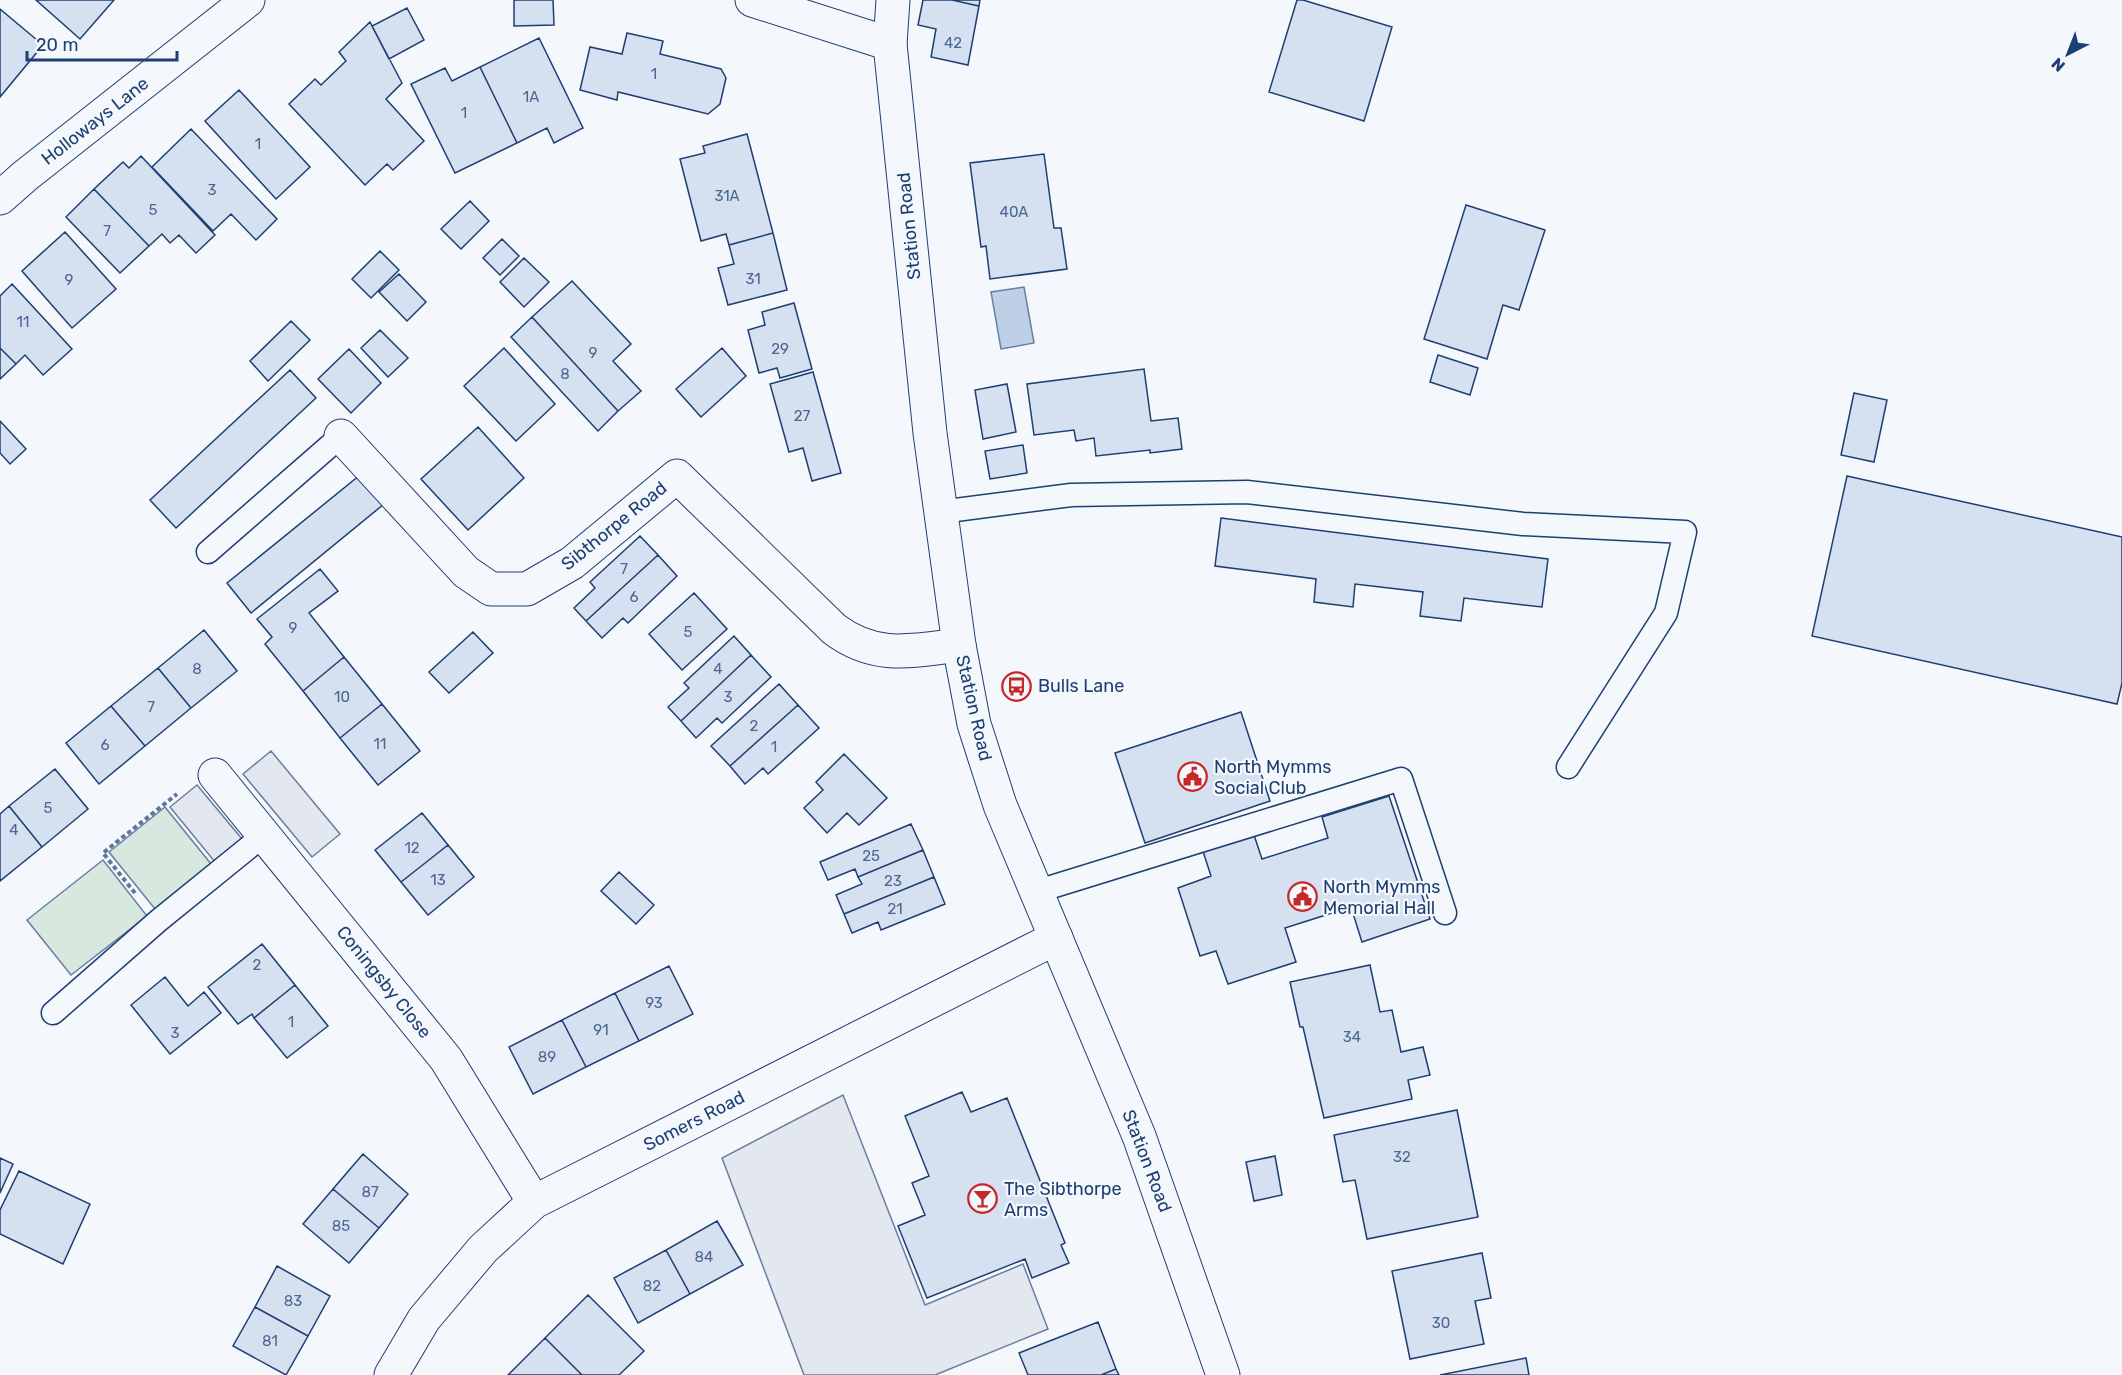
<svg xmlns="http://www.w3.org/2000/svg" width="2122" height="1375" font-family="Rubik,sans-serif">
<rect width="100%" height="100%" fill="#f4f7fb"/>
<path fill="#d7e8df" stroke="#687fa3" stroke-width="1.5" d="M165 807 211 864 155 909 109 852Z
M103 860 147 916 71 975 27 920Z"/>
<path fill="#e3e8f0" stroke="#687fa3" stroke-width="1.5" d="M271 751 340 834 312 857 243 774Z
M197 785 242 839 215 862 170 807Z
M843 1095 925 1305 1023 1264 1048 1329 935 1375H804L722 1158Z"/>
<path fill="#bed0e5" stroke="#687fa3" stroke-width="1.5" d="M1024 287 1034 343 1001 349 991 292Z"/>
<path fill="#d5e0f0" stroke="#1d3f73" stroke-width="1.5" d="M36 0H114L80 39Z
M514 0H553L554 25 514 26Z
M923 0H952L979 6 968 65 931 57 936 29 918 25Z
M952 0H980L979 6Z
M1297 0H1303L1392 27 1364 121 1269 92Z
M407 8 424 40 389 59 372 26Z
M0 9 43 45 0 97Z
M370 22 402 83 386 99 424 141 393 170 387 164 365 185 289 104 315 79 321 85 346 61 339 52Z
M627 33 663 41 660 54 721 69 726 78 720 104 708 114 618 92 617 100 580 90 590 47 622 54Z
M539 38 583 128 554 143 547 128 517 143 480 67Z
M480 67 517 143 455 173 411 84 445 68 452 81Z
M239 90 310 167 276 199 205 121Z
M191 129 277 219 256 240 231 214 213 231 152 167Z
M747 134 773 233 729 245 726 234 701 241 680 159 705 153 703 146Z
M1044 154 1054 228H1061L1067 269 990 279 986 246 981 247 970 163Z
M141 156 215 235 196 253 179 235 170 243 162 234 149 246 94 189 123 162 129 168Z
M94 189 149 246 120 273 66 217Z
M470 201 489 221 461 249 441 229Z
M1466 205 1545 230 1519 310 1503 305 1487 359 1424 339Z
M65 232 116 289 72 328 22 271Z
M773 233 787 290 728 305 718 268 734 264 729 245Z
M502 239 519 256 500 275 483 258Z
M380 251 399 270 371 298 352 279Z
M524 258 549 282 524 307 500 282Z
M399 274 426 302 407 321 379 292Z
M572 281 631 344 613 361 641 391 618 411 532 317Z
M12 284 72 349 43 375 25 355 16 364 0 348V296Z
M794 303 812 369 780 378 777 368 759 373 748 330 765 325 762 312Z
M532 317 618 411 598 431 511 337Z
M291 321 310 340 268 381 250 361Z
M380 330 408 358 388 377 361 348Z
M0 348 16 364 0 379Z
M504 348 555 404 516 441 464 386Z
M722 348 746 376 701 417 676 389Z
M349 349 381 383 351 413 318 379Z
M1438 355 1478 368 1470 395 1430 382Z
M1144 369 1151 421 1178 418 1182 449 1150 453V450L1096 456 1094 438 1076 441 1074 430 1034 435 1027 384Z
M290 370 316 398 176 528 150 500Z
M813 372 841 473 812 481 803 448 789 452 770 384Z
M1007 384 1016 432 983 439 975 390Z
M1854 393 1887 400 1874 462 1841 455Z
M0 421 26 449 10 464 0 453Z
M478 427 524 478 468 530 421 479Z
M1023 445 1027 473 990 479 985 451Z
M360 475 384 504 251 613 227 583Z
M1847 476 2122 537V683L2117 704 1812 636Z
M1221 518 1548 559 1542 607 1464 598 1461 621 1420 616 1423 592 1355 584 1353 607 1314 602 1316 579 1215 566Z
M640 536 658 555 586 621 574 608 595 588 590 582Z
M658 555 677 576 628 623 623 618 602 638 586 621Z
M320 569 338 591 309 613 344 657 303 691 265 644 272 637 257 619Z
M694 593 727 629 682 670 649 634Z
M204 630 237 671 191 708 158 668Z
M473 632 493 653 449 693 429 672Z
M734 636 751 655 681 721 668 707 689 688 684 683Z
M751 655 771 677 722 723 717 718 696 738 681 721Z
M344 657 382 704 340 738 303 691Z
M158 668 191 708 145 746 111 706Z
M779 684 798 705 730 766 711 746Z
M382 704 420 751 378 785 340 738Z
M798 705 819 728 768 774 763 768 745 784 730 766Z
M111 706 145 746 99 784 66 743Z
M1241 712 1270 801 1145 843 1115 753Z
M844 754 887 798 859 825 847 813 827 833 804 808 823 790 816 782Z
M55 769 88 809 42 847 9 806Z
M1389 796 1430 919 1362 942 1351 907 1285 928 1296 962 1228 984 1216 951 1200 956 1178 888 1211 876 1201 845 1252 829 1262 859 1328 838 1322 817Z
M9 806 42 847 0 881V814Z
M422 813 448 845 401 882 375 850Z
M911 824 923 850 858 877 855 869 828 880 820 862Z
M448 845 474 877 428 915 401 882Z
M923 850 934 877 844 914 836 895 862 884 858 877Z
M619 872 654 905 636 924 601 891Z
M934 877 945 904 881 930 878 922 852 933 844 914Z
M262 944 295 985 254 1018 252 1014 238 1024 208 987Z
M1370 965 1380 1012 1392 1010 1401 1052 1423 1047 1430 1075 1408 1080 1412 1099 1324 1118 1303 1027H1300L1290 982Z
M669 966 693 1014 639 1041 615 993Z
M165 977 188 1006 204 992 221 1013 170 1054 131 1005Z
M295 985 328 1026 287 1058 254 1018Z
M615 993 639 1041 586 1067 562 1020Z
M562 1020 586 1067 533 1094 509 1047Z
M962 1092 971 1112 1007 1098 1065 1243 1061 1245 1069 1263 1032 1278 1025 1259 927 1298 898 1226 925 1215 912 1183 929 1176 905 1116Z
M1457 1110 1478 1217 1367 1239 1355 1180 1343 1182 1334 1135Z
M363 1154 408 1194 379 1228 333 1189Z
M1275 1156 1282 1195 1254 1201 1246 1162Z
M0 1158 13 1164 0 1193Z
M19 1171 90 1204 63 1264 0 1234V1210Z
M333 1189 379 1228 349 1263 303 1224Z
M717 1221 743 1265 690 1294 666 1250Z
M666 1250 690 1294 638 1323 614 1278Z
M1482 1253 1491 1298 1475 1301 1484 1344 1410 1359 1392 1271Z
M277 1266 330 1296 308 1336 255 1307Z
M588 1295 644 1351 619 1375H582L545 1338Z
M255 1307 308 1336 286 1375 233 1346Z
M1098 1322 1116 1369 1101 1375H1028L1019 1353Z
M545 1338 582 1375H508Z
M1526 1358 1529 1375H1440Z
M1116 1369 1119 1375H1101Z"/>
<g fill="none" stroke-linecap="round" stroke-linejoin="round">
<defs>
<path id="lane" d="M940 512 1071 495 1247 492 1523 524 1685 532 1666 613 1568 767
M208 552 341 436
M1035 892 1401 779 1445 913
M53 1013 158 921 264 835"/>
<path id="street" d="M752 0 890 44
M0 198 25 176 248 0
M341 436 466 572 491 589H527L572 563 677 476 834 629C875 660 911 651 959 645
M215 775 446 1059 534 1202
M391 1375 424 1319 483 1249 534 1202 1056 938"/>
<path id="secondary" d="M893 0 890 44 930 433 959 645 974 724 1000 805 1139 1136 1223 1375"/>
</defs>
<use href="#lane" stroke="#1d3f73" stroke-width="25"/>
<use href="#street" stroke="#1d3f73" stroke-width="35"/>
<use href="#secondary" stroke="#1d3f73" stroke-width="35"/>
<path stroke="#5e769c" stroke-width="4" stroke-dasharray="4.5 3" stroke-linecap="butt" d="M135 893 103 853 177 794"/>
<use href="#lane" stroke="#f4f7fb" stroke-width="22"/>
<use href="#street" stroke="#f4f7fb" stroke-width="33"/>
<use href="#secondary" stroke="#f4f7fb" stroke-width="33"/>
</g>
<defs>
<symbol id="bus-ring" viewBox="-11 -11 22 22"><circle r="9.5" fill="#f4f7fb" stroke="#c62828" stroke-width="1.5"/><path d="M-5-6H5V4H4V6H2V4H-2V6H-4V4H-5ZM-3.5-4V0h7V-4ZM-3.5 1.2v1.5H-2V1.2ZM2 1.2v1.5H3.5V1.2Z" fill="#c62828"/></symbol>
<symbol id="civic-ring" viewBox="-11 -11 22 22"><circle r="9.5" fill="#f4f7fb" stroke="#c62828" stroke-width="1.5"/><path d="M-.6-6.5H3V-4.5H.6V-3L4-1V1h2V6H-6V1h2V-1L-.6-3ZM-1.2 2.5V6h2.4V2.5Z" fill="#c62828"/></symbol>
<symbol id="bar-ring" viewBox="-11 -11 22 22"><circle r="9.5" fill="#f4f7fb" stroke="#c62828" stroke-width="1.5"/><path d="M-6-5H6L.8 .8V4.5H3.5V6h-7V4.5H-.8V.8Z" fill="#c62828"/></symbol>
</defs>
<g fill-rule="evenodd">
<use href="#bus-ring" x="1000" y="670" width="33" height="33"/>
<use href="#civic-ring" x="1176" y="760" width="33" height="33"/>
<use href="#civic-ring" x="1286" y="880" width="33" height="33"/>
<use href="#bar-ring" x="966" y="1182" width="33" height="33"/>
</g>
<g text-anchor="middle" stroke-width="4.5" stroke-linejoin="round" paint-order="stroke">
<g font-size="15" fill="#4b6792">
<text x="953" y="48">42</text>
<text x="654" y="79">1</text>
<text x="531" y="102">1A</text>
<text x="464" y="118">1</text>
<text x="258" y="149">1</text>
<text x="212" y="195">3</text>
<text x="727" y="201">31A</text>
<text x="153" y="215">5</text>
<text x="1014" y="217">40A</text>
<text x="107" y="236">7</text>
<text x="753" y="284">31</text>
<text x="69" y="285">9</text>
<text x="23" y="327">11</text>
<text x="780" y="354">29</text>
<text x="593" y="358">9</text>
<text x="565" y="379">8</text>
<text x="802" y="421">27</text>
<text x="624" y="574">7</text>
<text x="634" y="602">6</text>
<text x="293" y="633">9</text>
<text x="688" y="637">5</text>
<text x="197" y="674">8</text>
<text x="718" y="674">4</text>
<text x="342" y="702">10</text>
<text x="728" y="702">3</text>
<text x="151" y="712">7</text>
<text x="754" y="731">2</text>
<text x="380" y="749">11</text>
<text x="105" y="750">6</text>
<text x="774" y="752">1</text>
<text x="48" y="813">5</text>
<text x="14" y="835">4</text>
<text x="412" y="853">12</text>
<text x="871" y="861">25</text>
<text x="438" y="885">13</text>
<text x="893" y="886">23</text>
<text x="895" y="914">21</text>
<text x="257" y="970">2</text>
<text x="654" y="1008">93</text>
<text x="291" y="1027">1</text>
<text x="601" y="1035">91</text>
<text x="175" y="1038">3</text>
<text x="1352" y="1042">34</text>
<text x="547" y="1062">89</text>
<text x="1402" y="1162">32</text>
<text x="370" y="1197">87</text>
<text x="341" y="1231">85</text>
<text x="704" y="1262">84</text>
<text x="652" y="1291">82</text>
<text x="293" y="1306">83</text>
<text x="1441" y="1328">30</text>
<text x="270" y="1346">81</text>
</g>
<g font-size="18" fill="#1d3f73" stroke="#f4f7fb">
<text transform="translate(95 121) rotate(-38)" y="6">Holloways Lane</text>
<text transform="translate(909 226) rotate(-96)" y="6">Station Road</text>
<text transform="translate(614 526) rotate(-39)" y="6">Sibthorpe Road</text>
<text transform="translate(974 708) rotate(77)" y="6">Station Road</text>
<text transform="translate(384 982) rotate(51)" y="6">Coningsby Close</text>
<text transform="translate(694 1121) rotate(-27)" y="6">Somers Road</text>
<text transform="translate(1147 1161) rotate(69)" y="6">Station Road</text>
</g>
<g font-size="18" fill="#1d3f73" stroke="#f4f7fb" text-anchor="start">
<text x="1038" y="692">Bulls Lane</text>
<text x="1214" y="773">North Mymms<tspan x="1214" dy="21">Social Club</tspan></text>
<text x="1323" y="893">North Mymms<tspan x="1323" dy="21">Memorial Hall</tspan></text>
<text x="1004" y="1195">The Sibthorpe<tspan x="1004" dy="21">Arms</tspan></text>
</g>
</g>
<g transform="translate(2068 54) rotate(222)" stroke="#f4f7fb" stroke-width="4.5" paint-order="stroke">
<path d="M0-4.5L10 22L0 15L-10 22Z" fill="#1d3f73"/>
<text y="-9" font-size="16" font-weight="bold" text-anchor="middle" fill="#1d3f73">N</text>
</g>
<path d="M27 51v9h150v-9" fill="none" stroke="#1d3f73" stroke-width="3"/>
<text x="36" y="51" font-size="18" fill="#1d3f73" stroke="#f4f7fb" stroke-width="4.5" paint-order="stroke">20 m</text>
</svg>
